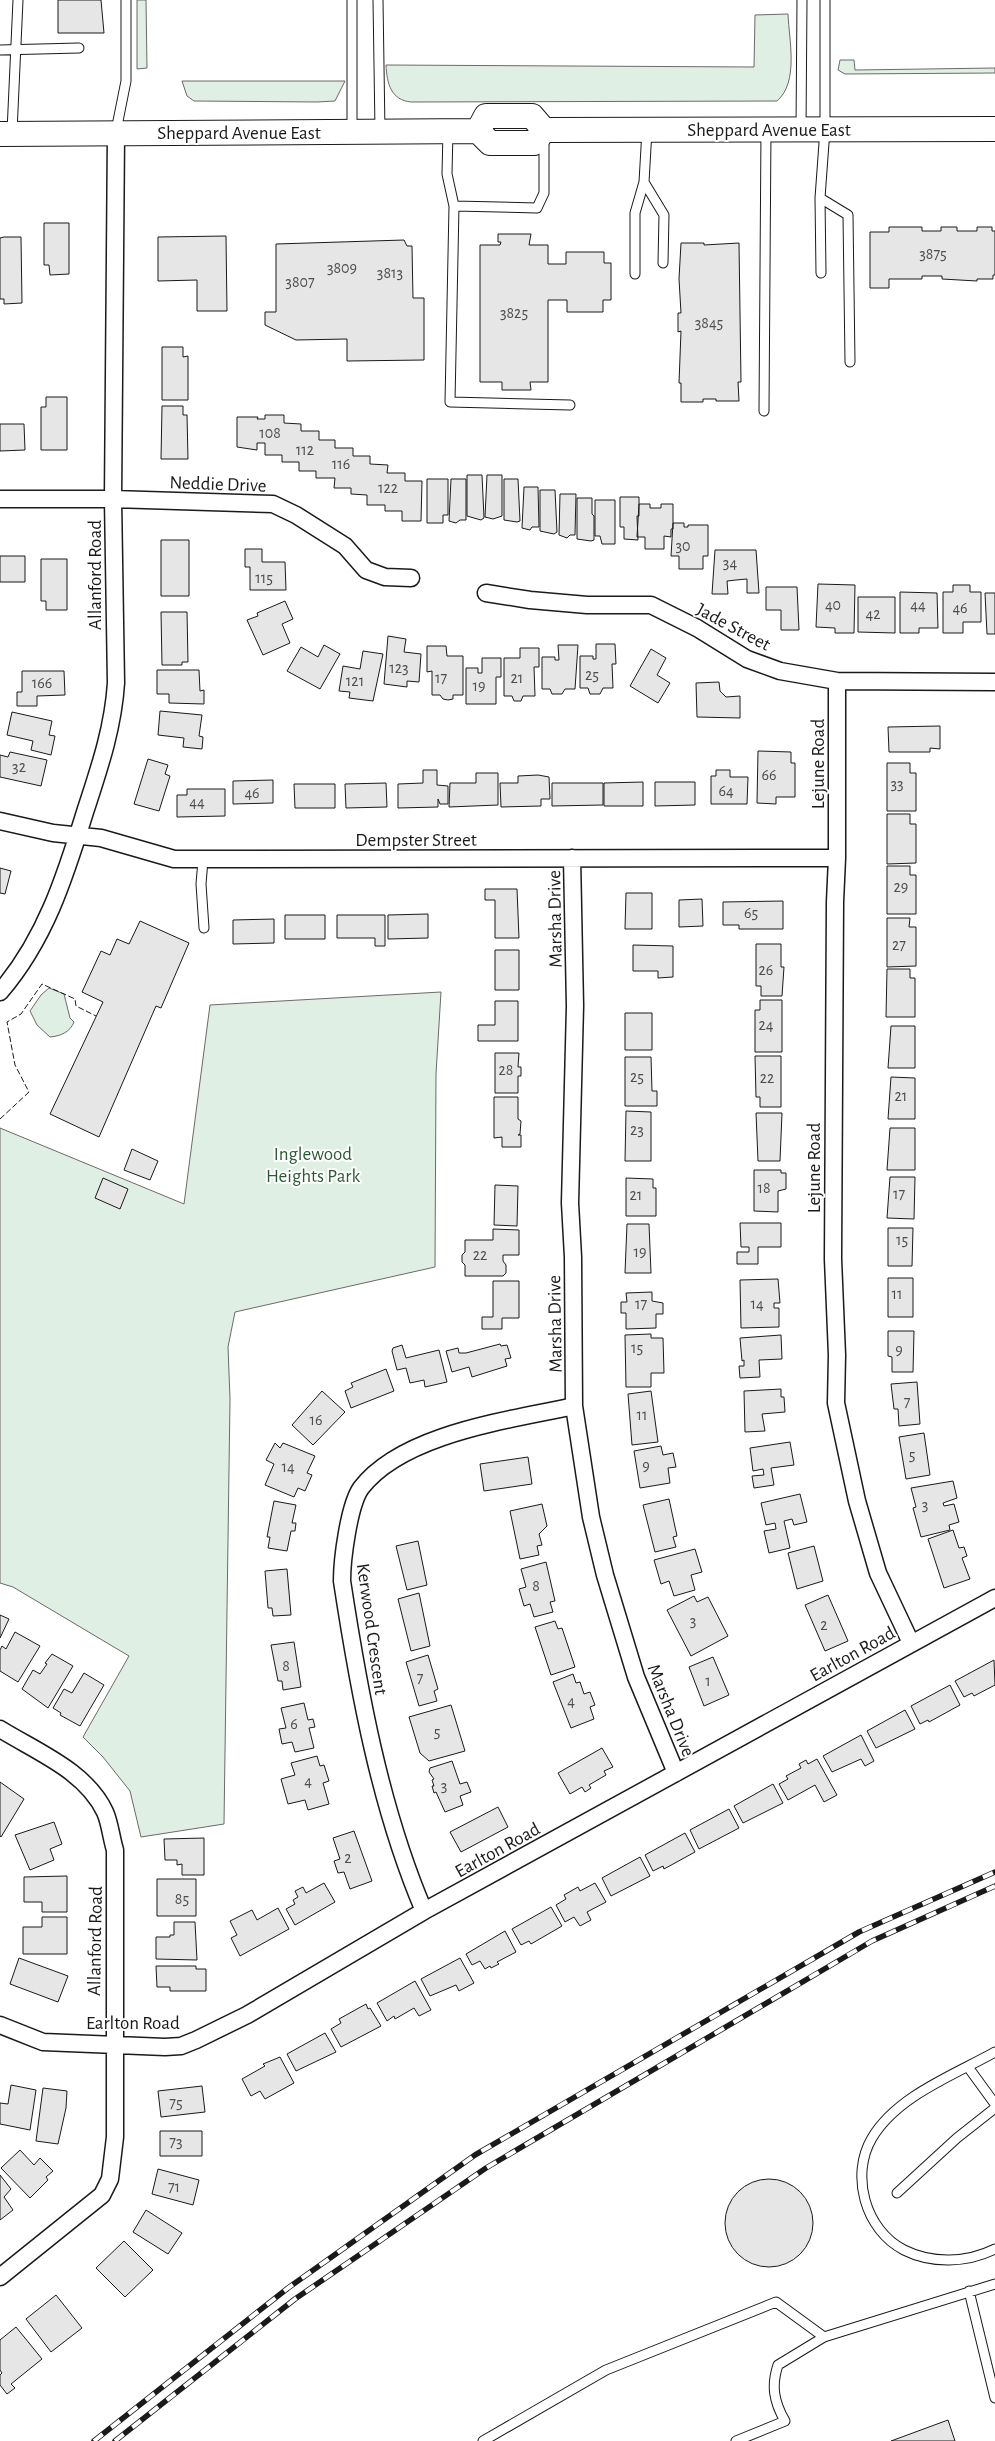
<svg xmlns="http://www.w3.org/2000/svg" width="995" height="2441" font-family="'Alegreya Sans',sans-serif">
<rect width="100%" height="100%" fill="#fff"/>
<path fill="#e0efe3" stroke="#6a6a6a" d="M137 0H146L147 68 137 69Z
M788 14C789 40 799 82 777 101L411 102C391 100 387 84 386 65L754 67 755 15Z
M840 60H854L855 70 995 68V73L845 74 838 70Z
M182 81H345L335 101 317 102 194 101 187 96Z
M49 988 64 994 70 1018 74 1022C70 1032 61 1036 50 1037L37 1025 30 1011 41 995Z
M441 992 436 1074 435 1267 235 1312 228 1347 230 1399 224 1824 141 1837 130 1791 103 1757 83 1737 129 1656 13 1587 0 1583V1128L184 1204 210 1005Z"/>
<path fill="#e6e6e6" stroke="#1a1a1a" d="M58 0H101L104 33H58Z
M44 223H69V274L50 275 49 265H44Z
M889 227H922V231H941V227H957V231H977V227H992V231H995V275H993V279H977V281L942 279V276H922V279H889V288H870V232H889Z
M498 234H531L529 245H548V264H566V252H604V263H611V300H603V312H567V300H548V382H530L531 390H502V382H480V245H500L501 242H498Z
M226 236 227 311H197V280L158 281V237Z
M4 237H21L22 303 4 304V299H0V238Z
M404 240 407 246H412L413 298H424V360L347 361V339L296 340 265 325V312H276V244Z
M681 243H704V245L739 243 741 382H738L739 401H716V399H703V402H681V383H679L681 331 678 332V313H681L679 279Z
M162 347H183V357L188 356V400H162Z
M46 397H67V450H41V407H46Z
M162 406H183V415H187L188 459H161Z
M265 415H284V423L301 424V431H319V440H335V448H353V456H370V464L388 465 387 473H405V481H422L421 521H402V511H385V505H367V495L351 494V488H334L335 478H316V471H299V462H282V455H265V443H257V450L237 447V417H258L257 419H265Z
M0 424H24L25 450 0 451Z
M467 475H482L484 518 481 520 467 516Z
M487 475H502V516L493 519 485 517Z
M427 479H448V515H443V523H427Z
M451 479H466V520H460L456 523 449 521Z
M504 479H518L520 521 517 522 504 520Z
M524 487H538L539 527H532L530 530 522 528Z
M540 490H555L557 532 554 534 540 531Z
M560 494H576L575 535H570L567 538 559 535Z
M620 497H639V516H637L638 540 624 539V527H620Z
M577 498H592V514L594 516V540L591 541 577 539Z
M595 500H615V544H602L600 536H595Z
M639 504H650V508H661V504H673V529H671V537L664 536V549H645V537H637Z
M673 523H684V527H688V525H708V556H703V569H679V556H671Z
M161 540H189V596H161Z
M245 549H262V562H285L286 590H250V567H245Z
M715 550H756L759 593H747V579L736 580 727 581 728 594H712Z
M0 556H25V582H0Z
M41 559H67V610H46V601H41Z
M818 584 855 585 854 633H835V628L816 627Z
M953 585H970V592H981V622H963V633H943V592H953Z
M766 587H797L799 630H781V610H766Z
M900 592 937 593 938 628H919V633H900Z
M985 593H995V634H987Z
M858 597H895V633L858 632Z
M285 601 293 619 282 624 290 643 263 655 247 620 258 616 257 613Z
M161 612H187L188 662H182V665H162Z
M388 636 406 639 404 652 421 654 419 682 407 681V687L384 684Z
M596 644H615L616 664H612L613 688H603L600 694H590L588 688H580V656H593V659H596Z
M324 645 340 654 320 689 287 671 301 647 318 657Z
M558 645H578L575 689H565L562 694H552L550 689H542V657H555V660H559Z
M427 646H446L447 656H463V695H453V699L448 700 443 699 440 695H432V671L427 672Z
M520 648H539V667H534L535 696H523L521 701H514L512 696H504V658H520Z
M651 649 666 658 657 675 670 683 658 703 630 686Z
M363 651 383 654 373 701 349 698 350 692 339 691 343 666 360 669Z
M482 658H501V677H496V704H466V668H478V673H482Z
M157 670H199L200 691 204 690V704L169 703V694H157Z
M22 671H64L65 695 37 696V706H17V692H22Z
M719 682 720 691 726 697 740 696V718L697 717 696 683Z
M160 711 202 715 199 736 203 737 202 749 183 747 184 738 158 735Z
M12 712 52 721 49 735 55 736 51 755 31 750 33 741 7 735Z
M940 726V749L930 748V752H889L888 727Z
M758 751 791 752V763H795V797H776V804L757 803Z
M10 752 47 760 41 786 0 777V755L8 757Z
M148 759 168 765 165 774 170 776 159 811 134 804Z
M887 763H910V773H916V811H887Z
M423 770H437V785L448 786V804H440L438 799V807L398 808V784L423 783Z
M716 770H730V777H748L747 804H711V776H716Z
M476 773H498V805L449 807 450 783H476Z
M538 775 549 777 550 799H541V806L501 807 500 783H518V776Z
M273 780V803L233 804V781Z
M643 782V806H604V783Z
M655 782H695V805L655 806Z
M386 783 387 807 346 808 345 784Z
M552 783H603V805L552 806Z
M294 784H335V808H295Z
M187 789H225V816L177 817V795H187Z
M887 814H910V824H916V863L887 864Z
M887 866H910V875H916V914H887Z
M0 868 11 871 5 894 0 893Z
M485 889H517L519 938H495V900H485Z
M626 893H652V929H625Z
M702 899 703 926 679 927V900Z
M783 901V929H739V925H723V902Z
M428 914V938L388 939V915Z
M285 915H325V939H285Z
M337 915H385V946H375V938H337Z
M887 918H910L909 927H916V966L887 967Z
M274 919V943L233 944V920Z
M140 921 189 943 161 1008 156 1006 99 1137 50 1114 103 1002 82 992 101 951 110 955 117 939 129 944Z
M756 944H781V967H784L782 996H761V986H756Z
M633 945 673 946V977L658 978V971H633Z
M495 950H519V990H495Z
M887 969H910V978H915V1017H886Z
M760 1000H782V1052H755V1010H760Z
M495 1001H518V1041H478V1025H495Z
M625 1013H652V1050H625Z
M891 1026H915V1068H888Z
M495 1053H519L518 1067H521V1076H518V1093H495Z
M755 1056H781V1107H760V1097H756Z
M625 1057H651L652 1091H657V1106H625Z
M891 1077 915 1078V1119H888Z
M494 1097H518V1119L521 1121 520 1134 518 1135H521V1147H502V1137L494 1138Z
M626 1111 651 1112V1161H625Z
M756 1113H782L780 1161H758Z
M890 1128H915V1170H887Z
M132 1149 158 1161 150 1180 124 1170Z
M754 1170H781V1173H786V1189L778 1191V1212L754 1211Z
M890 1177H915L914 1219 887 1218Z
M103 1178 128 1189 120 1209 95 1198Z
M626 1178 653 1179V1188H656V1216H626Z
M495 1185 518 1186 517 1226 494 1225Z
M740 1223H781V1247H758V1264H737V1252H749V1247H741Z
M627 1224H649L651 1273H625Z
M888 1228H913L912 1266H888Z
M493 1229 519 1230V1255H503V1261L506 1265V1273L503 1276H465V1265L462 1262V1255L465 1252V1240H493Z
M888 1278H913V1317H888Z
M778 1279 780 1303H774V1308H779V1327L741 1328 740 1280Z
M493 1281H519V1318H502V1329H482V1317H493Z
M652 1292V1301L663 1303V1314H656V1328L626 1329V1313H621V1302H627L626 1293Z
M888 1331H914L913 1372H892V1357L888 1356Z
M651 1334V1338H663L664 1373H651V1387H626L625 1335Z
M781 1335 782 1359 759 1360 760 1377 740 1378 739 1366H744V1360L742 1361 740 1338Z
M500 1344 501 1346 507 1345 511 1358 505 1359 507 1366 472 1377 469 1367 452 1372 446 1351 458 1348 459 1353H466Z
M402 1345 406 1358 439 1350 447 1382 425 1387 424 1380 410 1383 406 1368 397 1370 392 1351 393 1348Z
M386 1369 394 1391 351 1408 345 1391 353 1387 351 1383Z
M917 1382 920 1424 899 1426 898 1409H894L891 1384Z
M781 1389V1397H784L785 1412 762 1414 765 1431 745 1432 744 1391Z
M322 1391 345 1412 313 1445 292 1425Z
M651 1391 658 1442 632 1445 628 1394Z
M924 1433 930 1475 906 1479 899 1437Z
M790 1442 794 1465 771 1468 774 1485 754 1488 752 1476 764 1475 763 1469 753 1471 750 1448Z
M275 1443 280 1448 283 1443 315 1456 307 1473 312 1475 305 1491 298 1488 294 1497 265 1485 274 1464 266 1460Z
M661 1446 663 1455 673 1453 676 1467 668 1468 670 1483 640 1488 634 1451Z
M528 1457 532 1484 484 1491 480 1464Z
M953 1481 957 1498 943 1503 944 1506 954 1504 959 1522 949 1525 950 1530 921 1537 913 1508 916 1507 911 1488Z
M800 1494 807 1522 794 1525 792 1519 784 1521 790 1548 769 1553 764 1531 776 1529 775 1523 766 1525 761 1503Z
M669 1499 677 1536 673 1537 676 1547 655 1552 643 1505Z
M274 1501 296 1505 292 1523H296L295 1531H291L287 1551 268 1548 270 1537H267Z
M542 1504 547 1526 539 1534 542 1545 537 1546 539 1555 520 1559 510 1511Z
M953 1530 959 1548 964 1547 967 1556 962 1558 970 1579 944 1588 928 1539Z
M418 1541 427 1585 407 1590 396 1546Z
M814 1546 823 1581 797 1589 788 1553Z
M695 1549 702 1572 691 1575 695 1590 674 1596 669 1581 661 1584 654 1560Z
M546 1562 555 1601 550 1602 553 1612 534 1617 530 1604 524 1606 519 1589 526 1587 521 1569Z
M287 1569 291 1615 273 1616 272 1608H268L265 1571Z
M419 1593 430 1646 411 1651 398 1599Z
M828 1595 848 1641 825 1651 805 1605Z
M694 1596 697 1602 708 1597 728 1636 691 1656 667 1610Z
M0 1615 9 1619 0 1638Z
M555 1621 558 1629 562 1628 575 1667 551 1675 535 1627Z
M15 1632 40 1646 18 1682 0 1671V1650L2 1646 6 1649Z
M294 1642 301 1687 283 1690 282 1681H278L271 1645Z
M52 1654 73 1666 48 1708 22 1689 33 1670 40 1674 47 1664 45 1663Z
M428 1655 438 1689 434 1691 437 1701 419 1706 406 1662Z
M713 1657 729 1695 704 1706 689 1667Z
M994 1660 995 1685 974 1696 972 1693 964 1697 955 1681Z
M84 1673 104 1685 80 1726 60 1715 61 1713 53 1708 64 1689 72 1693Z
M573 1674 576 1683 580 1682 584 1694 590 1692 595 1705 590 1707 594 1719 571 1728 553 1682Z
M950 1685 960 1705 929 1722 928 1720 920 1724 911 1706Z
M304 1703 308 1720 313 1719 315 1727 309 1728 314 1748 295 1752 292 1742 282 1744 279 1729 286 1728 281 1708Z
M451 1705 465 1751 429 1761 420 1753 409 1717Z
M905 1710 915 1729 876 1748 867 1731Z
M861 1735 874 1761 865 1766 861 1759 832 1772 823 1756Z
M602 1748 613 1767 604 1771 606 1775 589 1785 591 1788 585 1792 582 1787 570 1794 558 1773Z
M317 1756 320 1766 324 1765 329 1781 323 1783 329 1804 308 1810 305 1800 288 1804 281 1779 295 1775 291 1763Z
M817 1759 837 1795 824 1802 815 1785 788 1800 779 1784 788 1779 786 1776 801 1768 799 1764 806 1760 808 1764Z
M452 1761 460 1784 467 1782 471 1792 460 1796 463 1805 445 1812 436 1792 434 1793 432 1786H434L432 1780 434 1779 429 1772 430 1768Z
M0 1782 24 1799 1 1837 0 1836Z
M773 1784 783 1803 743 1823 734 1806Z
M498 1807 508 1827 461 1852 450 1832Z
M729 1809 739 1828 699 1849 690 1830Z
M54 1822 62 1844 50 1849 54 1860 30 1870 15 1835Z
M354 1831 372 1881 350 1889 344 1872 338 1873 334 1861 340 1859 333 1838Z
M685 1833 695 1852 664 1869 663 1866 653 1871 645 1855Z
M204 1838V1875H182V1864L177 1865V1860H165L164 1839Z
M640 1857 650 1876 611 1896 602 1878Z
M67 1876V1912H42V1902H24V1877Z
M157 1879H196V1916H157Z
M324 1883 335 1902 295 1925 286 1909 295 1904 293 1900 298 1897 295 1891 303 1887 306 1893Z
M595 1883 606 1902 587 1912 591 1920 580 1926 574 1917 565 1922 556 1905 566 1899 564 1895 578 1887 580 1891Z
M551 1907 562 1926 531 1944 529 1941 521 1945 512 1929Z
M278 1908 289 1929 240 1956 231 1938 237 1935 230 1921 252 1910 257 1920Z
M42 1917H67V1954H23V1927H42Z
M174 1922H195L197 1960 156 1959V1937H170V1935H174Z
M505 1931 516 1952 497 1962 499 1964 491 1968 490 1966 485 1969 480 1961 472 1965 466 1954Z
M19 1958 68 1976 58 2002 10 1984Z
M460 1958 474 1983 459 1991 456 1985 430 1996 421 1979Z
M156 1966H196V1969H206V1991H170V1987H157Z
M415 1981 431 2010 419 2016 414 2008 395 2019 394 2016 387 2021 377 2003Z
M366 2004 368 2009 370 2008 381 2026 341 2047 331 2029 341 2023 339 2019Z
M325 2033 336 2052 296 2071 287 2054Z
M280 2057 294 2083 265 2099 260 2091 251 2096 242 2079 265 2066 263 2064Z
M11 2085 36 2090 30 2130 0 2124V2103L8 2104Z
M202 2086 205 2112 161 2117 158 2091Z
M43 2088 67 2091 66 2108 58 2144 36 2141Z
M160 2131H202V2156H160Z
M20 2150 34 2165 40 2158 53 2171 46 2177 48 2180 30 2198 1 2168Z
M158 2169 199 2180 193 2205 152 2194Z
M0 2175 11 2189 4 2197 13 2210 0 2220Z
M725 2223a44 44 0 1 1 88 0a44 44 0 1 1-88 0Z
M146 2210 182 2233 168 2254 133 2232Z
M124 2241 153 2270 125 2297 96 2268Z
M56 2295 82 2328 51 2352 26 2319Z
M16 2327 42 2359 11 2384 15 2388 7 2394 0 2385V2375L2 2373 0 2370V2340Z
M948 2420 955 2441H891Z"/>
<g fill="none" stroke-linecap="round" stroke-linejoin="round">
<defs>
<path id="service" d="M352 0V130
M378 0 380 131
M0 50 79 48
M801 129 802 0
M116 131 126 81V0
M448 131 447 174 454 206 450 402 570 405
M12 132 18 0
M644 182 664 215 663 263
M820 198 848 215 850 362
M454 206 537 208 544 193V138
M821 273 820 198 825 129V0
M635 274V213L644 182 647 130
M764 411 766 129
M203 860 201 884 204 928
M995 2052C954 2075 897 2096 872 2138 850 2175 865 2230 904 2250 932 2264 967 2263 995 2249
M968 2067 995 2104
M897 2193 957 2138 995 2108
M969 2291 995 2398
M483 2441 606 2370 776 2302 824 2337
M736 2441 785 2421C774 2402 771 2386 778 2365L824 2337 995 2284"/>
<path id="minor" d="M0 499H113L273 504 296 515 345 546 366 570 385 577 411 578
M486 593 530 600 587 605H651L697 628 747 659 780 671 837 681 995 682
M837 681V858L835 902 833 1259 837 1355 836 1403 857 1501 878 1573 911 1643
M0 821 53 833 101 838 174 859 837 858
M572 858 575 1006 570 1203 573 1257 574 1406 591 1517 605 1575 636 1677 676 1773
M0 992C45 940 65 877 85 812 99 769 113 729 116 683L113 499 116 133
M0 1729C37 1752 86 1771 105 1812 110 1823 111 1837 115 1850V2137L110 2179 102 2195 0 2277
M424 1911C380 1808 359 1692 342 1581 342 1559 349 1505 361 1488 403 1433 511 1420 574 1406
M0 2025 43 2042 165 2047 181 2046 196 2040 247 2015 424 1911 995 1598"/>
<path id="secondary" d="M544 130 995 129
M478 131 486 116H532L544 130
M0 134 478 131 490 143H534L544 130"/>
</defs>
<use href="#service" stroke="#1a1a1a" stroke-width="11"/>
<use href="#minor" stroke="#1a1a1a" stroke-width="19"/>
<use href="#secondary" stroke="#1a1a1a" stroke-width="26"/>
<use href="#service" stroke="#fff" stroke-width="9"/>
<use href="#minor" stroke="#fff" stroke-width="16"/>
<use href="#secondary" stroke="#fff" stroke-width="24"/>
<defs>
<path id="rail" d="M94 2441 288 2288 475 2155 859 1932 995 1872
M115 2441 295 2299 486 2168 872 1941 995 1886"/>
</defs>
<use href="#rail" stroke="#1a1a1a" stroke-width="5.5"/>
<use href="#rail" stroke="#fff" stroke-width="4" stroke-dasharray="11" stroke-linecap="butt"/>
<path stroke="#1a1a1a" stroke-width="1" stroke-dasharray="6 2.5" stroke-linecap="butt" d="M0 1119 29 1092 15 1065 7 1022 21 1014 42 984 75 999 76 1006 96 1016"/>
</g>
<g text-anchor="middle" stroke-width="4" stroke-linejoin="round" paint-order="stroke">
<g font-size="16" fill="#4d4d4d">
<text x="933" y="259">3875</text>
<text x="342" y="273">3809</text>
<text x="390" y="278">3813</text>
<text x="300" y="287">3807</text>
<text x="514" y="318">3825</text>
<text x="709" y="328">3845</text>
<text x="270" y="438">108</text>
<text x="305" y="455">112</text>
<text x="341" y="469">116</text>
<text x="388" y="493">122</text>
<text x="683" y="551">30</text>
<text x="730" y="568">34</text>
<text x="264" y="583">115</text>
<text x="833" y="610">40</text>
<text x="918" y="610">44</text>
<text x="960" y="613">46</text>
<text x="873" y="619">42</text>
<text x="399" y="673">123</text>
<text x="592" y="680">25</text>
<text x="441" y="683">17</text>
<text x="517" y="683">21</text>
<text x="355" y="686">121</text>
<text x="42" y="688">166</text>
<text x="479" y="691">19</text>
<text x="19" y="772">32</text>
<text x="769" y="780">66</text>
<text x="897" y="789">33</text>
<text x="726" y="796">64</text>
<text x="252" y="798">46</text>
<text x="197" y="807">44</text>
<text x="901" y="892">29</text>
<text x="751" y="918">65</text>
<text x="899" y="950">27</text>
<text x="766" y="975">26</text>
<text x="766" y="1030">24</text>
<text x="506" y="1075">28</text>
<text x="637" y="1082">25</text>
<text x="767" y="1083">22</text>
<text x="901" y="1101">21</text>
<text x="637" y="1135">23</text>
<text x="764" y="1193">18</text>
<text x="899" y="1199">17</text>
<text x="636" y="1200">21</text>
<text x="902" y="1245">15</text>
<text x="640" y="1257">19</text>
<text x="480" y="1260">22</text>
<text x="897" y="1299">11</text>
<text x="641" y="1309">17</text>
<text x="757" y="1309">14</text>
<text x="637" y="1353">15</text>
<text x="899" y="1355">9</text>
<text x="907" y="1407">7</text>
<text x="642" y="1420">11</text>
<text x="316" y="1425">16</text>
<text x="912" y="1460">5</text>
<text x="646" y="1471">9</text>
<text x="288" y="1472">14</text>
<text x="925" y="1510">3</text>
<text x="536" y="1591">8</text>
<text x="693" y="1626">3</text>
<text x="824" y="1630">2</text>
<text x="286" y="1671">8</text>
<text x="420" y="1683">7</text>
<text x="708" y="1686">1</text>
<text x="571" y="1706">4</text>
<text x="294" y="1729">6</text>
<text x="437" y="1737">5</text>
<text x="308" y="1786">4</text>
<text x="444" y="1791">3</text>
<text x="348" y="1863">2</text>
<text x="182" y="1904">85</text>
<text x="176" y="2108">75</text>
<text x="176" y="2147">73</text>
<text x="174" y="2192">71</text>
</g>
<g font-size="19" fill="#1a1a1a" stroke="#fff">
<text x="769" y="136">Sheppard Avenue East</text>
<text x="239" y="139">Sheppard Avenue East</text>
<text transform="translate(218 483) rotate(2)" y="7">Neddie Drive</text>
<text transform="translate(94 575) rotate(-90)" y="7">Allanford Road</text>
<text transform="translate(734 626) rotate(28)" y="7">Jade Street</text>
<text transform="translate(817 764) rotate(-90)" y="7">Lejune Road</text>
<text x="416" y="846">Dempster Street</text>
<text transform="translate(554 919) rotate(-91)" y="7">Marsha Drive</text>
<text transform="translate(813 1168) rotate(-90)" y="7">Lejune Road</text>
<text transform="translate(554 1324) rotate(-91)" y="7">Marsha Drive</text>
<text transform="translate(373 1629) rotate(82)" y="7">Kerwood Crescent</text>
<text transform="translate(852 1653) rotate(-29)" y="7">Earlton Road</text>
<text transform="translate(672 1710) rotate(68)" y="7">Marsha Drive</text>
<text transform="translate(497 1849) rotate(-29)" y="7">Earlton Road</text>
<text transform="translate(94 1941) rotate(-89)" y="7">Allanford Road</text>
<text x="133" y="2029">Earlton Road</text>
</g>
<g font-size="19" fill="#2b5a34" stroke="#fff">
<text x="313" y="1160">Inglewood<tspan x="313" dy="22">Heights Park</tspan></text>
</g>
</g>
</svg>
